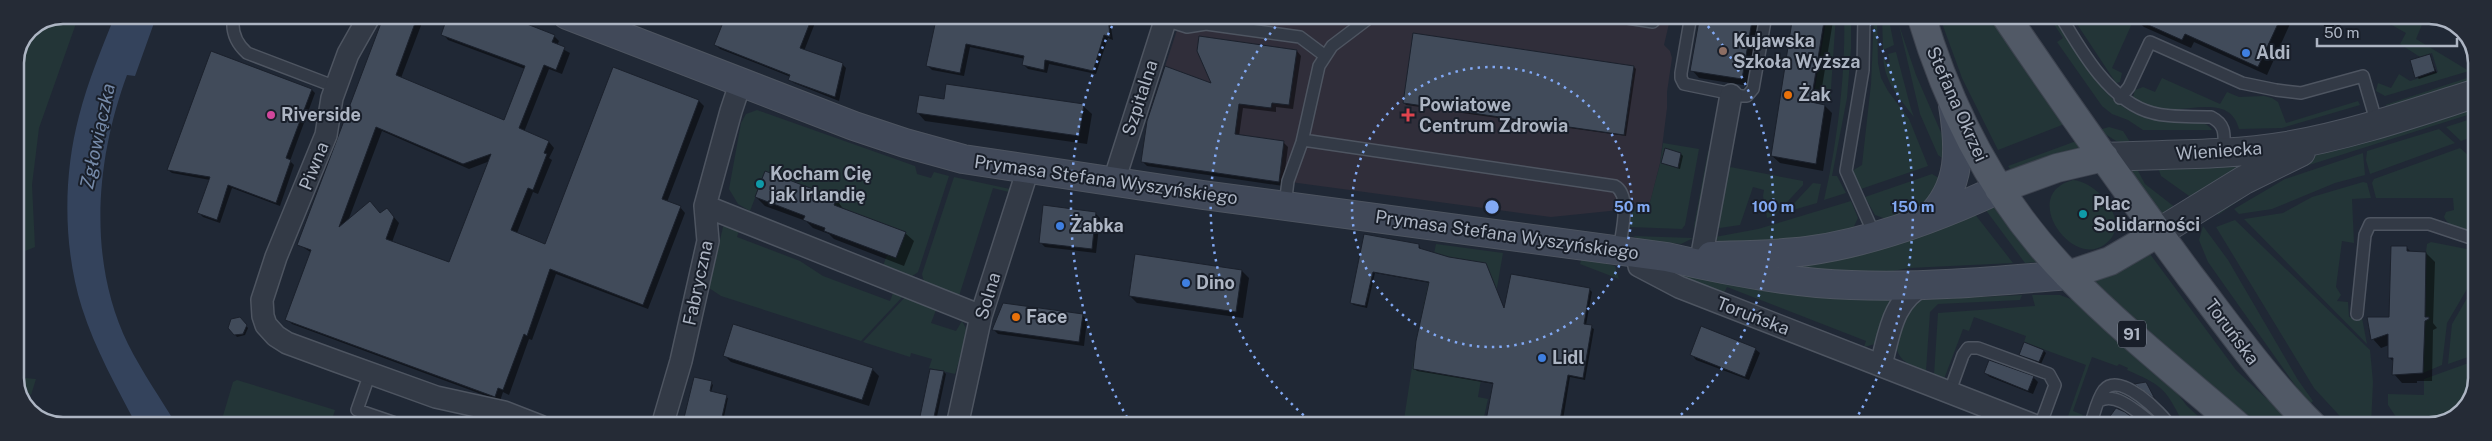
<svg xmlns="http://www.w3.org/2000/svg" width="2492" height="441" font-family="'Public Sans',sans-serif">
<rect width="100%" height="100%" fill="#202835"/>
<path fill="#302e3a" d="M1182 15H1671L1664 45 1670 51 1672 58 1667 92V108L1660 163 1649 207 1551 217 1141 162 1147 121Z"/>
<path fill="#233537" d="M63 15H79L39 128 32 185 35 247 15 255V63L29 29Z
M1827 15H1836L1830 103 1813 100Z
M1844 15H1851V49L1847 98 1832 176H1837L1846 193 1824 200C1837 145 1846 72 1844 15Z
M1874 15H1877L1878 63 1881 78 1888 91 1909 119 1928 166 1861 189 1852 171 1862 165 1871 84Z
M1882 15H1888L1894 45 1883 50Z
M1939 15H1992L2067 123 1998 150 1962 78Z
M2039 15H2053C2074 47 2100 99 2136 114 2144 117 2153 120 2161 121 2176 122 2203 116 2212 130H2143L2128 120 2112 114 2102 106 2057 42 2063 38 2052 21 2045 25Z
M2071 15H2130L2134 19 2112 68 2122 73 2120 82 2116 83Z
M2374 15H2426L2416 39 2469 71 2385 96 2376 91 2378 83 2391 88 2399 74 2410 81 2438 72 2432 53 2420 57 2400 44 2406 33Z
M1899 25 1916 75 1946 144 1948 162 1938 155 1920 114Z
M1896 52 1911 109 1914 117C1898 96 1884 82 1883 55L1886 63 1890 62 1888 54Z
M2470 77 2467 82 2389 107 2385 105Z
M2162 78 2220 104 2227 92 2239 97 2264 96 2272 98 2278 102 2286 123 2358 101 2360 105 2282 128 2239 129C2230 94 2191 112 2164 109 2154 108 2144 105 2135 100L2133 97 2135 90 2143 87 2155 92Z
M2477 104V112L2290 171 2256 189 2218 215 2214 211 2298 162 2326 150Z
M757 110 915 166 917 174 931 178 934 172 949 176 918 272 911 277 883 266 887 255 895 258 905 232 834 205 765 172 750 211 738 204 729 189 741 123 746 114Z
M2477 117V135L2461 141 2446 127Z
M2109 127 2123 131 2132 145 2116 141 2099 130Z
M2439 129 2455 143 2370 174 2366 160 2367 151Z
M2079 140 2084 148 2012 172 2008 166Z
M1663 143 1699 149 1685 225 1682 229 1630 227 1632 208 1649 206 1660 164Z
M2460 148 2477 163V236C2465 231 2450 229 2444 217L2446 212 2454 210 2453 198H2376L2372 183 2374 179Z
M1708 151 1713 152 1698 229H1695L1694 226Z
M2363 153 2365 175 2335 183 2272 209 2239 214 2234 209 2285 179Z
M2252 162 2192 198 2161 176 2157 165Z
M1725 166 1803 181V185L1774 216 1767 218 1763 196 1764 190 1753 187 1740 225 1713 229Z
M2136 167 2145 184 2176 208 2162 216 2128 170Z
M1932 174 1944 181 1923 205 1889 220 1875 215 1865 197Z
M954 177 1010 189 1009 192 993 188 959 296 924 282 922 274Z
M2073 180C2099 182 2134 225 2104 245 2071 268 2019 194 2073 180Z
M2363 182 2367 183 2371 198 2352 199 2354 243 2342 241 2336 287 2341 295 2337 301 2348 302 2349 317 2362 318 2367 344 2244 219 2283 213 2312 197Z
M1813 183 1821 184 1817 203 1786 212Z
M1851 201 1858 218 1852 230 1812 239 1719 243 1715 237 1758 229Z
M1996 204 2039 262 2025 263 1985 209Z
M1974 213 2013 263 1909 268 1882 273 1787 268 1839 259Z
M2235 220 2370 350 2373 382 2371 426H2349L2314 388 2216 227Z
M727 224H741L737 237 800 261 823 276 890 301 895 288 906 293 861 341 721 296 709 288 723 227Z
M2203 226 2228 260 2298 380 2313 401 2309 405 2208 262 2199 240Z
M1633 236 1693 238 1681 244 1639 239Z
M2431 242 2477 251V272L2447 323 2442 365 2423 373 2426 252 2427 244Z
M1436 244 1503 253 1478 397 1488 399 1482 426H1403L1416 341Z
M2150 254 2236 370 2296 426H2257L2093 282 2126 268Z
M1582 257 1615 266 1619 279 1580 264Z
M1681 272 1889 300 1892 301 1879 343 1864 347 1866 341 1727 287 1722 297 1688 284 1676 274Z
M2477 281V354L2448 364 2452 324Z
M908 294 938 305 931 323 956 331 962 321 968 332 955 374 929 368 932 359 911 353 910 357 863 342Z
M2022 295 2020 300 1938 304 1930 312 1926 371C1912 366 1898 362 1896 345L1905 311 1916 300Z
M2032 295H2060L2076 301 2171 385 2187 406 2209 426H2185C2165 389 2166 387 2127 370L2128 368 2119 364 2117 366 2092 357 2073 411 2083 415 2075 423 2065 425 2086 365 2024 342 2026 336 1974 317 1969 331 1963 329 1944 379 1934 375 1938 313 2035 306Z
M2477 360V377L2452 418 2429 426H2402L2388 405V394L2424 395V379Z
M15 377 36 379 31 395 18 390Z
M237 380 335 410 330 426H220L233 382Z"/>
<path fill="#34435c" d="M115 15H149L147 21 154 23 135 76 127 75C96 159 87 260 128 344 142 372 161 399 177 426H137C117 388 95 349 82 308 63 248 63 176 79 116 88 81 102 48 115 15Z"/>
<path fill="#0007" fill-rule="evenodd" d="M385 15H425L401 78 505 122 525 69 448 40 443 34 447 22 425 15H501L554 36 559 41 557 46 570 53 562 74 549 69 524 132 549 142 554 148 549 158 552 160 538 194 533 192 517 233 546 245 614 69 699 101 704 106 667 202 680 207 685 213 648 309 556 274 532 340 529 339 509 395 503 392 500 401 292 324 287 319 312 253 298 244ZM382 131 469 169 490 161 451 263 392 242 399 223 392 215 348 221Z
M897 15H1109L1113 40 1108 38 1096 74 1049 64 1047 73 1028 69 1024 65 1025 59 970 47 964 76 932 70 928 66 936 24Z
M1701 15H1761L1749 86 1699 78 1692 70Z
M1794 15H1834L1819 105 1825 106 1832 113 1823 171 1780 163 1772 156Z
M2137 15H2294L2267 75 2194 42 2191 48 2144 27 2135 19Z
M2433 15H2435L2460 28Z
M811 19 815 23 804 51 842 64 846 68 839 101 794 83 790 79 791 77 720 49 716 45Z
M1297 51 1301 56 1293 109 1276 107V112L1243 108 1239 136 1283 142 1288 147 1283 186 1147 166 1143 162 1214 85Z
M2429 55 2437 73 2419 79 2417 77Z
M1634 67 1636 69 1626 136 1406 105 1404 103Z
M312 90 315 93 290 161 294 165 280 206 232 188 220 223 203 217 199 213 210 180 172 173 168 170Z
M945 101 1083 106 1092 114 1087 144 925 121 917 112Z
M1681 154 1683 156 1680 169 1662 163Z
M756 197 836 199 844 210 905 233 914 241 904 266 834 239 829 234 813 228 806 221 765 206Z
M1095 213 1100 218 1096 253 1045 247 1040 242Z
M1365 236 1419 245 1421 250 1449 259 1485 264 1505 309 1589 289 1592 292 1586 325 1594 329 1585 380 1570 377 1562 426H1487L1494 384 1417 371 1414 368 1430 283 1375 273 1367 308 1354 305 1351 303Z
M2407 248 2412 253H2426L2435 262 2433 323 2437 328 2433 330 2432 381H2417V383H2402L2394 374V362L2389 357V345L2381 348 2373 339 2390 318Z
M1242 271 1249 278 1243 318 1137 303 1130 296Z
M1082 315 1087 320 1084 346 998 334 994 330Z
M240 319 248 328 245 335 237 337 229 328Z
M1755 349 1760 353 1749 380 1696 360 1692 355Z
M2044 351 2046 353 2041 364 2020 355Z
M724 355 872 369 879 376 869 406 731 362Z
M944 372 946 374 935 426H920Z
M1985 373 2033 377 2038 382 2033 394 1990 377Z
M2477 382 2460 414 2456 416Z
M711 383 713 385 711 392 728 398 722 426H683Z"/>
<path fill="#414b5a" stroke="#1b212c" fill-rule="evenodd" d="M384 15H418L396 75 504 120 525 66 441 35 448 15H504L555 35 552 42 565 47 556 70 544 65 519 128 549 141 544 153 547 154 533 190 528 188 511 230 545 244 613 67 699 100 662 199 681 206 643 305 550 269 527 336 524 334 503 390 498 388 495 397 285 320 311 250 297 245ZM376 127 463 164 491 154 449 262 386 239 394 217 387 208 380 213 370 201 339 227Z
M726 15H813L800 48 843 63 835 97 788 80 790 75 714 45Z
M937 15H1108L1110 37 1104 35 1093 71 1045 60 1044 70 1022 65 1024 56 966 44 960 73 926 66Z
M1700 15H1753L1742 79 1690 71Z
M1793 15H1825L1811 102 1825 105 1816 164 1771 156Z
M2126 15H2282L2258 67 2185 34 2182 40Z
M1413 33 1634 66 1624 135 1403 103Z
M1199 36 1297 50 1289 105 1272 103 1271 108 1239 104 1235 134 1284 141 1279 182 1141 162 1147 121 1165 66 1211 83 1197 51Z
M211 51 312 89 286 158 291 160 276 203 228 185 217 220 197 213 210 177 167 170Z
M2430 54 2435 71 2415 78 2410 60Z
M946 84 1084 104 1079 136 916 113 919 95 944 99Z
M1665 148 1681 153 1678 168 1661 163Z
M765 171 837 198 834 205 906 232 896 258 824 231 825 228 803 220 805 216 755 197Z
M1043 205 1096 212 1092 249 1039 243Z
M1364 234 1419 244V248L1449 257 1486 263 1504 308 1511 274 1590 288 1584 324 1592 325 1583 378 1568 375 1559 426H1485L1493 383 1413 369 1416 341 1429 282 1373 272 1365 306 1350 303Z
M2391 246H2407V251L2426 252 2425 317H2429V319L2425 321 2423 373 2392 375 2393 358H2388V334L2371 340 2367 317H2389Z
M1135 254 1242 270 1236 312 1129 296Z
M1003 303 1083 314 1079 342 992 330Z
M240 317 247 325 243 334 234 335 228 328 231 319Z
M733 324 873 368 862 400 723 356Z
M1701 326 1756 348 1745 377 1690 355Z
M2024 342 2044 350 2039 362 2019 355Z
M1989 360 2034 376 2028 391 1984 373Z
M930 369 944 371 932 426H918Z
M694 377 712 381 710 391 727 395 720 426H682Z
M2146 382 2155 399 2134 384Z
M2116 408 2125 412 2143 426H2103Z"/>
<g fill="none" stroke-linecap="round" stroke-linejoin="round">
<defs>
<path id="service" d="M1608 15 1653 22 1659 15
M1691 15 1681 73V78L1684 84 1742 96H1747L1753 89 1766 15
M1864 15 1863 70 1846 171 1875 236
M2060 15C2081 51 2111 103 2153 113 2171 118 2192 116 2211 117 2227 125 2224 136 2224 152
M1165 20 1187 27 1206 24 1300 37 1324 55
M233 21C232 34 237 44 247 53L336 87
M620 35 628 15
M2120 98 2129 87 2150 42 2242 83 2276 90 2301 93 2363 76 2377 124
M1303 140 1615 186C1632 195 1621 234 1619 251
M1285 205 1288 181 1302 142 1319 66 1332 46 1373 15
M2357 314 2365 235 2370 224H2429L2477 240
M370 373 357 410 404 426
M1950 391 1963 355 1968 348H1978L2049 374 2055 385 2040 426
M2099 401C2117 390 2141 416 2156 426
M2090 426C2094 415 2097 399 2104 390 2120 371 2162 413 2170 426"/>
<path id="minor" d="M370 15 348 54 332 98 326 135 276 257 262 300 263 316 266 325 276 336 287 343 336 361 436 397 504 412 540 426
M1114 181 1167 15
M705 206 981 316
M1638 254 1639 266 1679 287 2036 426
M1700 265 1731 95
M1881 365C1890 331 1892 301 1926 283
M662 426 681 361 708 241 705 206 731 111 741 81
M957 426 981 316 1028 169"/>
<path id="tertiary" d="M2104 157C2164 154 2226 156 2286 146 2351 135 2414 113 2477 93
M2158 233 2244 180 2301 152"/>
<path id="secondary" d="M567 15 854 126 905 143 963 159 1203 195 1667 257C1727 271 1790 283 1851 285 1923 288 1997 281 2068 275
M1929 218C1962 186 1960 148 1953 105
M1711 256C1743 255 1775 255 1807 251 1873 242 1939 217 1999 189"/>
<path id="primary" d="M1921 15C1950 112 1997 203 2069 276 2121 329 2181 377 2238 426
M2005 15C2065 104 2127 191 2190 276 2230 328 2266 380 2313 426
M1999 189 2057 168 2104 157
M2068 275 2110 261 2158 233"/>
</defs>
<use href="#service" stroke="#4e5561" stroke-width="14"/>
<use href="#minor" stroke="#4e5561" stroke-width="24"/>
<use href="#tertiary" stroke="#4e5561" stroke-width="30"/>
<use href="#secondary" stroke="#4e5561" stroke-width="30"/>
<use href="#primary" stroke="#3d434f" stroke-width="30"/>
<use href="#service" stroke="#333a46" stroke-width="11"/>
<use href="#minor" stroke="#333a46" stroke-width="21"/>
<use href="#tertiary" stroke="#333a46" stroke-width="28"/>
<use href="#secondary" stroke="#414959" stroke-width="28"/>
<use href="#primary" stroke="#515966" stroke-width="28"/>
</g>
<g fill="none" stroke="#82a9f4" stroke-width="2.5" stroke-dasharray="2.5 5">
<circle cx="1492" cy="207" r="140"/>
<path d="M1315 425A281 281 0 0 1 1286 15M1698 15A281 281 0 0 1 1669 425"/>
<path d="M1131 424A421 421 0 0 1 1117 16M1867 16A421 421 0 0 1 1853 424"/>
</g>
<circle fill="#8d6e63" stroke="#191f2a" stroke-width="2" cx="1723" cy="51" r="5"/>
<g fill="#3f7fe0" stroke="#191f2a" stroke-width="2">
<circle cx="2246" cy="53" r="5"/>
<circle cx="1060" cy="226" r="5"/>
<circle cx="1186" cy="283" r="5"/>
<circle cx="1542" cy="358" r="5"/>
</g>
<g fill="#e8710a" stroke="#191f2a" stroke-width="2">
<circle cx="1788" cy="95" r="5"/>
<circle cx="1016" cy="317" r="5"/>
</g>
<circle fill="#d1479c" stroke="#191f2a" stroke-width="2" cx="271" cy="115" r="5"/>
<path fill="#e0444e" stroke="#191f2a" stroke-width="2" d="M1405.5 107.5h5v5h5v5h-5v5h-5v-5h-5v-5h5z"/>
<g fill="#0f9aa8" stroke="#191f2a" stroke-width="2">
<circle cx="760" cy="184" r="5"/>
<circle cx="2083" cy="214" r="5"/>
</g>
<g text-anchor="middle" stroke-width="4" stroke-linejoin="round" paint-order="stroke">
<rect fill="#191f2a" stroke="#818895" stroke-width="1" x="2118" y="320.5" width="28" height="27" rx="4"/>
<g font-size="16" font-weight="bold" fill="#adb5c3">
<text x="2132" y="340">91</text>
</g>
<g font-size="18" font-weight="bold" fill="#adb5c3" stroke="#191f2a" text-anchor="start">
<text x="1733" y="47">Kujawska<tspan x="1733" dy="21">Szkoła Wyższa</tspan></text>
<text x="2256" y="59">Aldi</text>
<text x="1798" y="101">Żak</text>
<text x="1419" y="111">Powiatowe<tspan x="1419" dy="21">Centrum Zdrowia</tspan></text>
<text x="281" y="121">Riverside</text>
<text x="770" y="180">Kocham Cię<tspan x="770" dy="21">jak Irlandię</tspan></text>
<text x="2093" y="210">Plac<tspan x="2093" dy="21">Solidarności</tspan></text>
<text x="1070" y="232">Żabka</text>
<text x="1196" y="289">Dino</text>
<text x="1026" y="323">Face</text>
<text x="1552" y="364">Lidl</text>
</g>
<g font-size="18" fill="#adb5c3" stroke="#191f2a">
<text transform="translate(1140 98) rotate(-72)" y="6">Szpitalna</text>
<text transform="translate(1957 104) rotate(66)" y="6">Stefana Okrzei</text>
<text transform="translate(2219 151) rotate(-4)" y="6">Wieniecka</text>
<text transform="translate(314 166) rotate(-68)" y="6">Piwna</text>
<text transform="translate(1106 180) rotate(8)" y="6">Prymasa Stefana Wyszyńskiego</text>
<text transform="translate(1507 235) rotate(8)" y="6">Prymasa Stefana Wyszyńskiego</text>
<text transform="translate(698 283) rotate(-78)" y="6">Fabryczna</text>
<text transform="translate(988 296) rotate(-73)" y="6">Solna</text>
<text transform="translate(1753 316) rotate(21)" y="6">Toruńska</text>
<text transform="translate(2232 332) rotate(53)" y="6">Toruńska</text>
</g>
<g font-size="19" font-style="italic" fill="#768baa" stroke="#191f2a">
<text transform="translate(97 136) rotate(-78)" y="7">Zgłowiączka</text>
</g>
</g>
<path d="M0 0H2492V441H0ZM63 24H2429A39 39 0 0 1 2468 63V378A39 39 0 0 1 2429 417H63A39 39 0 0 1 24 378V63A39 39 0 0 1 63 24Z" fill="#252b36" fill-rule="evenodd"/>
<path fill="none" stroke="#adb5c3" stroke-width="2.5" d="M63 24H2429A39 39 0 0 1 2468 63V378A39 39 0 0 1 2429 417H63A39 39 0 0 1 24 378V63A39 39 0 0 1 63 24Z"/>
<circle cx="1492" cy="207" r="8" fill="#82a9f4" stroke="#191f2a" stroke-width="2.5"/>
<g font-size="15" text-anchor="middle" font-weight="bold" fill="#82a9f4" stroke="#191f2a" stroke-width="4" stroke-linejoin="round" paint-order="stroke">
<text x="1632" y="212">50 m</text>
<text x="1773" y="212">100 m</text>
<text x="1913" y="212">150 m</text>
</g>
<path d="M2317 38v8h140v-8" fill="none" stroke="#adb5c3" stroke-width="2.5"/>
<text x="2324" y="38" font-size="15" fill="#adb5c3" stroke="#191f2a" stroke-width="4" paint-order="stroke">50 m</text>
</svg>
